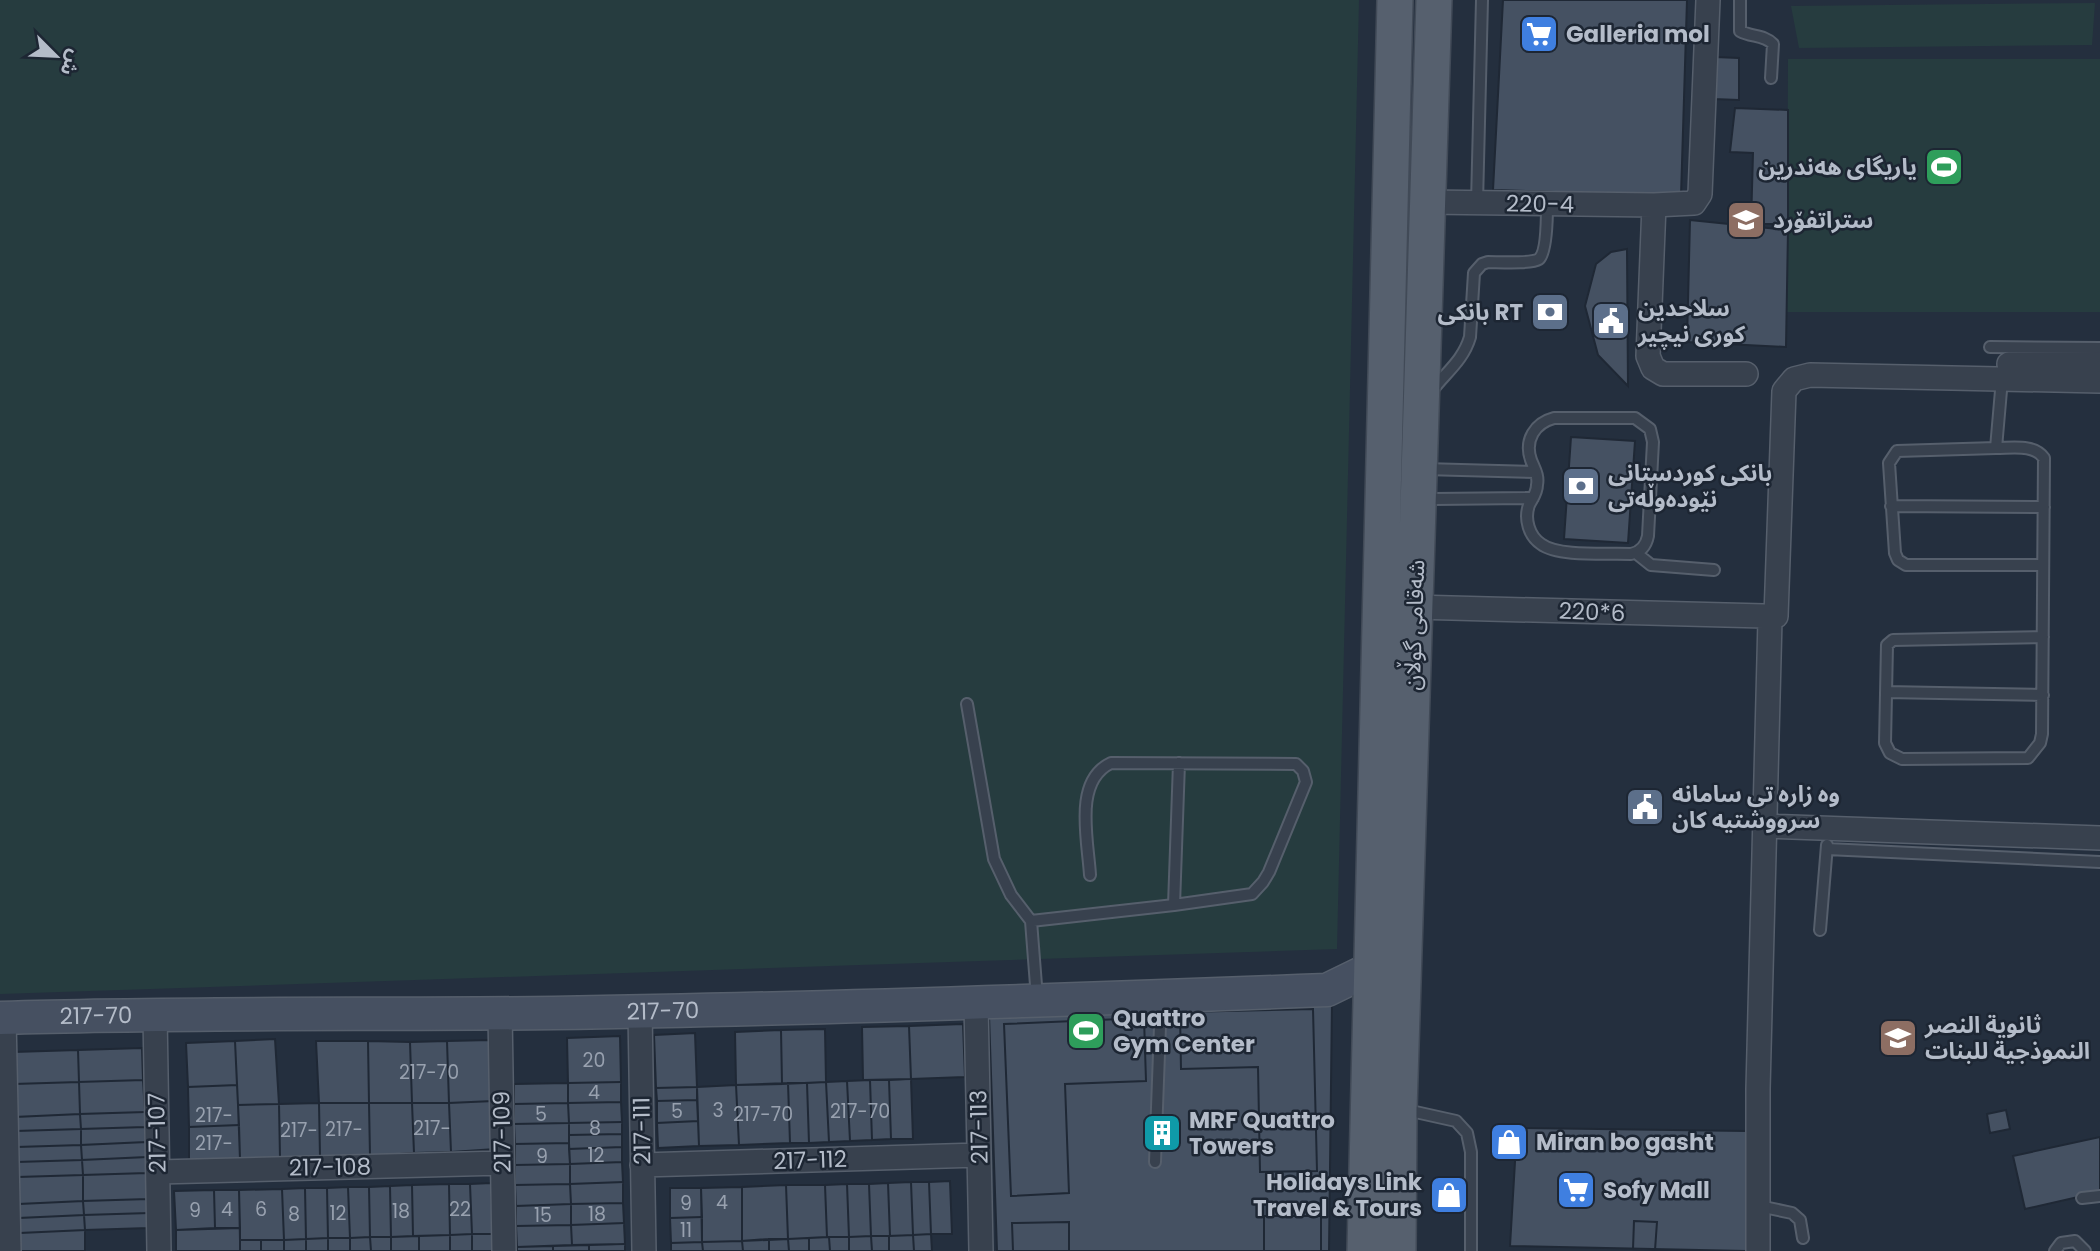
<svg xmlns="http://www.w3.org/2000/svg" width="2100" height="1251" font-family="Poppins,'Noto Sans Arabic',sans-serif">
<rect width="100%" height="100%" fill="#242f3e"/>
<path fill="#263c3f" d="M0 0H1359L1337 949 0 994Z
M2095 3 2092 45 1799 48 1791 6Z
M1788 59H2100V312H1787Z"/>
<path fill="#455162" stroke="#1f2835" stroke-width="2" d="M1503 0H1687L1681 196 1493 190Z
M1715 57 1739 58V100L1713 99Z
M1735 108 1788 110V224H1751L1753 153 1730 152Z
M1690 220 1788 230 1786 347 1687 342Z
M1627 249 1628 386 1598 355 1585 306 1596 264 1611 252Z
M1571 437 1635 441 1628 543 1564 539Z
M1332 1002 1329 1251H997L989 1015Z
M1313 1009 1317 1171 1260 1172 1258 1067 1181 1069 1180 1012Z
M1144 1018 1146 1081 1065 1084 1069 1193 1011 1196 1004 1024Z
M963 1024 965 1077 911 1079 909 1026Z
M909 1026 911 1079 863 1080 862 1027Z
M825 1029 826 1082 782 1084 781 1030Z
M781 1030 782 1084 736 1085 735 1032Z
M695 1033 697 1087 656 1088 654 1035Z
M620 1036 621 1082 568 1083 567 1038Z
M275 1039 279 1104 238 1105 235 1041Z
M491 1040 493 1101 449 1103 447 1041Z
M235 1041 237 1085 188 1087 186 1043Z
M316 1041H368L369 1103H319Z
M368 1041 410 1042 412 1103H369Z
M447 1041 449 1103H412L410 1042Z
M142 1048 143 1080 79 1082 78 1050Z
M78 1050 79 1082 14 1084 13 1052Z
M911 1079 913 1139H891L889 1080Z
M143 1080 145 1112 80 1114 79 1082Z
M870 1080H889L891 1139 872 1140Z
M870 1080 872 1140 850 1141 847 1081Z
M847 1081 850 1141 829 1142 826 1082Z
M79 1082 80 1114 15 1117 14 1084Z
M621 1082V1102L568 1103V1083Z
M826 1082 829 1142 809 1143 807 1083Z
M568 1083V1103L514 1104V1084Z
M788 1083H807L809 1143H790Z
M788 1083 790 1143 739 1145 736 1085Z
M237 1085 239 1125 189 1127 188 1087Z
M736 1085 739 1145 699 1146 697 1087Z
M697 1087V1100L657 1101 656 1088Z
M697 1100 698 1121 657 1123V1101Z
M493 1101 496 1149 451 1152 449 1103Z
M621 1102 622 1122 569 1123 568 1103Z
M319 1103H369L370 1156 320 1157Z
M319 1103 320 1157 280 1158 279 1104Z
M369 1103H412L414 1153 370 1156Z
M412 1103H449L451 1152 414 1153Z
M568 1103 569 1123 514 1124V1104Z
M279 1104 280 1158 240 1159 238 1105Z
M2006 1110 2010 1129 1990 1133 1987 1114Z
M145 1112V1127L81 1129 80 1114Z
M80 1114 81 1129 16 1131 15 1117Z
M698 1121 699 1146 658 1148 657 1123Z
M622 1122V1134L569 1135V1123Z
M569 1123V1143L515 1144 514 1124Z
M239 1125 240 1159 189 1160V1127Z
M145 1127 146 1142 81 1145V1129Z
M1517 1128 1746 1131V1251L1510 1246Z
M81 1129V1145L17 1147 16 1131Z
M622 1134V1147L569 1149V1135Z
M2100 1137V1192L2025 1209 2013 1156Z
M146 1142 147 1157 82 1160 81 1145Z
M569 1143 570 1164 515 1165V1144Z
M81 1145 82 1160 17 1162V1147Z
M622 1147V1162L570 1164 569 1149Z
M147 1157V1173L83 1175 82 1160Z
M82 1160 83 1175 18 1177 17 1162Z
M622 1162 623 1182 570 1184V1164Z
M570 1164V1184L515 1185V1165Z
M147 1173 148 1199 83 1201V1175Z
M83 1175V1201L19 1204 18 1177Z
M950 1181 952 1234H931L929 1182Z
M623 1182V1203L571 1204 570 1184Z
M911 1182H929L931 1234 913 1235Z
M911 1182 913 1235 890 1236 888 1183Z
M491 1183 493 1234H472L470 1184Z
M888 1183 890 1236H871L869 1184Z
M449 1184H470L472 1234 450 1235Z
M449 1184 450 1235 413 1236 412 1185Z
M570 1184 571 1204 516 1206 515 1185Z
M847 1184H869L871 1236 849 1237Z
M847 1184 849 1237H827L825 1185Z
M412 1185 413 1236 391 1237 390 1186Z
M786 1185 788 1239 742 1241V1187Z
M786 1185H825L827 1237 788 1239Z
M390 1186 391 1237H370L369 1187Z
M348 1187 350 1238H328L327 1188Z
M348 1187H369L370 1237 350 1238Z
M742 1187V1241L702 1242 701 1188Z
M305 1188H327L328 1238 306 1239Z
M305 1188 306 1239 284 1240 282 1189Z
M670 1188H701L702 1217 670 1218Z
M282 1189 284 1240H240L239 1190Z
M214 1190H239L240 1228H215Z
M214 1190 215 1228 176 1230 174 1191Z
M148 1199 149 1213 84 1215 83 1201Z
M83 1201 84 1215 19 1218V1204Z
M623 1203 624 1223 571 1225V1204Z
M571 1204V1225L516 1226V1206Z
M149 1213V1228L85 1230 84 1215Z
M84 1215 85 1230 20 1233 19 1218Z
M1264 1216H1321V1251H1264Z
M702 1217V1242L671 1243 670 1218Z
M1634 1221 1657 1222 1655 1250 1633 1249Z
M1069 1222V1251H1013L1012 1223Z
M624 1223 625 1244 572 1245 571 1225Z
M571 1225 572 1245 517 1247 516 1226Z
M240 1228V1251H176V1230Z
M85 1230V1251H20V1233Z
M472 1234V1251H450V1235Z
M472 1234H493V1251H472Z
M931 1234 932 1251H914L913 1235Z
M450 1235V1251H419V1236Z
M913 1235 914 1251H889V1236Z
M419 1236V1251H391V1237Z
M871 1236 872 1251H849V1237Z
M871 1236H889V1251H872Z
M370 1237 371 1251H350V1238Z
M370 1237H391V1251H371Z
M829 1237H849V1251H830Z
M829 1237 830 1251H809V1238Z
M328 1238V1251H306V1239Z
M328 1238H350V1251H328Z
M809 1238V1251H789L788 1239Z
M306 1239V1251H284V1240Z
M769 1239H788L789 1251H769Z
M769 1239V1251H743L742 1241Z
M240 1240H261V1251H240Z
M261 1240H284V1251H261Z
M742 1241 743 1251H703L702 1242Z
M702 1242 703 1251H671V1243Z
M625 1244V1251H589V1245Z
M589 1245V1251H553V1246Z
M553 1246V1251H517V1247Z"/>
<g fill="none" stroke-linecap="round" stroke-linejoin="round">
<defs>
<path id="lane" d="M1740 0V31C1751 37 1765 35 1773 44L1771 78
M1477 203 1482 0
M1990 347 2100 348
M2002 379 1996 448C2013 448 2034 444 2044 458L2042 734 2040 743 2028 758 1902 759 1890 753 1885 743 1887 645 1893 640 2043 637
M1431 392C1445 373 1463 361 1470 337L1474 273 1482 264 1488 262C1499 262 1531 264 1539 259 1547 252 1547 215 1547 204
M1554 418H1635L1650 429 1653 442 1648 536C1646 546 1641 552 1631 554 1607 553 1558 557 1541 544 1529 536 1524 519 1529 505 1532 499 1537 493 1537 485 1539 475 1534 468 1531 460 1524 440 1535 423 1554 418Z
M1996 448 1897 451 1889 463 1895 553 1898 560 1906 565H2043
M1424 469 1536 472
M1423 503 1434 499 1533 498
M1891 506 2044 507
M1636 553 1651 565 1714 570
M1886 692 2043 695
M967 704 994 859 1011 895 1031 921 1037 998
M1827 849 2100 862
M1174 905 1179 763
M1031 921 1174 905 1252 894 1263 882 1269 872 1306 782 1303 771 1296 764 1111 763C1073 781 1088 840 1090 875
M1820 930 1827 845
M1402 1109 1456 1121 1467 1133 1471 1152V1251
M1155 1162 1161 999
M2082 1198 2100 1196
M1759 1206 1792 1213 1800 1220 1803 1238
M2055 1251 2061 1243 2075 1241 2085 1251"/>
<path id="street" d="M1426 202 1654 205 1694 203 1700 194 1708 0
M1654 205 1648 356 1653 368 1663 374H1746
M2009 364H2100
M1414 607 1764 616 1770 619
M1765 826 2100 838
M976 1003 981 1251
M640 1011 644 1251
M500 1013 504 1251
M155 1014 159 1251
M4 1018 9 1251
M642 1165 979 1155
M158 1172 502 1163
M1758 1251V1089L1770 619 1776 616 1784 391 1794 379 1810 375 2100 381"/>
<g id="secondary">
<path id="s1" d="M0 1018C184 1012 369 1015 554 1013 812 1009 1070 1000 1327 990L1364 972 1374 961"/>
</g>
<path id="primary" d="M1365 1251 1395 0
M1398 1251 1399 1109 1434 0"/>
</defs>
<use href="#lane" stroke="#565f6c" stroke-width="14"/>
<use href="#street" stroke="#565f6c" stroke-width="26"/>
<use href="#secondary" stroke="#565f6c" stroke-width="35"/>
<use href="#primary" stroke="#414a57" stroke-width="38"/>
<use href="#lane" stroke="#38414e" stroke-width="10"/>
<use href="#street" stroke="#38414e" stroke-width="23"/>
<use href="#secondary" stroke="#465061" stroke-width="32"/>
<use href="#primary" stroke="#56606e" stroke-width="35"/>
</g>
<defs>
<symbol id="supermarket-square" viewBox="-11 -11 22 22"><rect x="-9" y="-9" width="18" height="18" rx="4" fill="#3f7fe0" stroke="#1d2633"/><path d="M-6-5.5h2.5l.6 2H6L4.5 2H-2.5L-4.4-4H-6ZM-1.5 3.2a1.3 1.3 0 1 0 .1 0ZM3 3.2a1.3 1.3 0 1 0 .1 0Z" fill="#fff"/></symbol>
<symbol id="stadium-square" viewBox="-11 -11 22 22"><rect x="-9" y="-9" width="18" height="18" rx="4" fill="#2e9e5b" stroke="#1d2633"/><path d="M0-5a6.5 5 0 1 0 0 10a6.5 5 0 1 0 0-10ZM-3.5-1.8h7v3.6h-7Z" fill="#fff"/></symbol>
<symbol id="university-square" viewBox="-11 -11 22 22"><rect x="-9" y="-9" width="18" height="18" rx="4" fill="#8d6e63" stroke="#1d2633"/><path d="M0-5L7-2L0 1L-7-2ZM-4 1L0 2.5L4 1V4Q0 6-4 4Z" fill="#fff"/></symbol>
<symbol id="bank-square" viewBox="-11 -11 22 22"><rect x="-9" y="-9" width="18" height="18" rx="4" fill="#5c6f8a" stroke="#1d2633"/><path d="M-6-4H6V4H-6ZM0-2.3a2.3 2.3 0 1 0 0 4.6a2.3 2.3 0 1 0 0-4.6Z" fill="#fff"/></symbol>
<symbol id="civic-square" viewBox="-11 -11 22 22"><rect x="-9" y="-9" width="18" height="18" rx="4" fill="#5c6f8a" stroke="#1d2633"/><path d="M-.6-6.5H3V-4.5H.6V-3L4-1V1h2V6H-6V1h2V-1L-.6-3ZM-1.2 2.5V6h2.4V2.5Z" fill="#fff"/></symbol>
<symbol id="school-square" viewBox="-11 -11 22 22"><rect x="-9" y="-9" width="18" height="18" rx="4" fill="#8d6e63" stroke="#1d2633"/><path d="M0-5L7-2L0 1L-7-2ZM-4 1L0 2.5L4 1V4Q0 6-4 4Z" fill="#fff"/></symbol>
<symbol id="building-square" viewBox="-11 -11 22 22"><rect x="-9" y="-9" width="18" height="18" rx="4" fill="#0f9aa8" stroke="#1d2633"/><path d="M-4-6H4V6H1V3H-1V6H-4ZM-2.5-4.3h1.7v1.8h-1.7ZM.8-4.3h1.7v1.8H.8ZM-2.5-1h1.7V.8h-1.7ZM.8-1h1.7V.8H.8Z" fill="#fff"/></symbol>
<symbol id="shop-square" viewBox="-11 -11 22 22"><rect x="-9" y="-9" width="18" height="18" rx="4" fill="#3f7fe0" stroke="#1d2633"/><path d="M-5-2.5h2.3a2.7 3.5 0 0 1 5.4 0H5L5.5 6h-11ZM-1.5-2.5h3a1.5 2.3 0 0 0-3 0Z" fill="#fff"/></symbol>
</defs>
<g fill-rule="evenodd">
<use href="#supermarket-square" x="1517" y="12" width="44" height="44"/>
<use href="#stadium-square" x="1922" y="145" width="44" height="44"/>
<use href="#university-square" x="1724" y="198" width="44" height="44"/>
<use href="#bank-square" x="1528" y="290" width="44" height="44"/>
<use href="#civic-square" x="1589" y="299" width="44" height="44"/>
<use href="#bank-square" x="1559" y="464" width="44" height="44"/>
<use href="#civic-square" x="1623" y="785" width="44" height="44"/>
<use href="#stadium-square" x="1064" y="1009" width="44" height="44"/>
<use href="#school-square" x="1876" y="1016" width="44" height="44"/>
<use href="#building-square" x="1140" y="1111" width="44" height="44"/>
<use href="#shop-square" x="1487" y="1120" width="44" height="44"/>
<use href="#supermarket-square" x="1554" y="1168" width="44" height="44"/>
<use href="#shop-square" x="1427" y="1173" width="44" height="44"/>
</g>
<g text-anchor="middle" stroke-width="5" stroke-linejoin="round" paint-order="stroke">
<g font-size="19" fill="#98a1af">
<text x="594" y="1067">20</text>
<text x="429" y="1079">217-70</text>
<text x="594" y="1099">4</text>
<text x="718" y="1117">3</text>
<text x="677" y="1118">5</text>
<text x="860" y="1118">217-70</text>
<text x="541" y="1121">5</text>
<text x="763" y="1121">217-70</text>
<text x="214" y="1122">217-</text>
<text x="432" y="1135">217-</text>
<text x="595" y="1135">8</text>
<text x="344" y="1136">217-</text>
<text x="299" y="1137">217-</text>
<text x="214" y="1150">217-</text>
<text x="596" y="1162">12</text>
<text x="542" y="1163">9</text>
<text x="722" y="1209">4</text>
<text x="686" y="1210">9</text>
<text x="227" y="1216">4</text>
<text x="261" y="1216">6</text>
<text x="460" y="1216">22</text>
<text x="195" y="1217">9</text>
<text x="401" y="1218">18</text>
<text x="338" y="1220">12</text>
<text x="294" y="1221">8</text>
<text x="597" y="1221">18</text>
<text x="543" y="1222">15</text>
<text x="686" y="1237">11</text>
</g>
<g font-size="23" font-weight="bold" fill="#b4bcc9" stroke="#1d2633" text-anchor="start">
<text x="1566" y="42">Galleria mol</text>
<text x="1917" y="175" text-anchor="end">یاریگای هەندرین</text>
<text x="1773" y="228">ستراتفۆرد</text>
<text x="1638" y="316">سلاحدین<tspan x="1638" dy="26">كوری نیچیر</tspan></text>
<text x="1523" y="320" text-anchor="end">بانكی RT</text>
<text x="1608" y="481">بانکی کوردستانی<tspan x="1608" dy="26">نێودەوڵەتی</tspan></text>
<text x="1672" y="802">وه زاره تى سامانه<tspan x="1672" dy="26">سرووشتيه كان</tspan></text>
<text x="1113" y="1026">Quattro<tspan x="1113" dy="26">Gym Center</tspan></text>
<text x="1925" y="1033">ثانوية النصر<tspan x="1925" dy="26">النموذجية للبنات</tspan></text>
<text x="1189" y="1128">MRF Quattro<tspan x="1189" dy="26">Towers</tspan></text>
<text x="1536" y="1150">Miran bo gasht</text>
<text x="1422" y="1190" text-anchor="end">Holidays Link<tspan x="1422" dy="26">Travel &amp; Tours</tspan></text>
<text x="1603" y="1198">Sofy Mall</text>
</g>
<g font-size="23" fill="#b4bcc9" stroke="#1d2633">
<text transform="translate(1540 204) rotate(1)" y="8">220-4</text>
<text transform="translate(1592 612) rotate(2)" y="8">220*6</text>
<text transform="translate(1414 625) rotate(-88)" y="8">شەقامی گوڵان</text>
<text dy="8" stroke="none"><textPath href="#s1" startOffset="663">217-70</textPath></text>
<text dy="8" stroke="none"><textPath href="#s1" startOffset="96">217-70</textPath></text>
<text transform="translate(979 1127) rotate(-91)" y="8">217-113</text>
<text transform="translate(642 1131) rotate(-91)" y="8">217-111</text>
<text transform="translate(502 1132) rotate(-91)" y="8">217-109</text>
<text transform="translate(157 1133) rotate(-91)" y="8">217-107</text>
<text transform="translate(810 1160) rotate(-2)" y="8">217-112</text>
<text transform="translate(330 1167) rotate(-1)" y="8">217-108</text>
</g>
</g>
<g transform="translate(56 56) rotate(114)" stroke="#1d2633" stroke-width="5" paint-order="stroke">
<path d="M0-5L12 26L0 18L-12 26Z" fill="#b4bcc9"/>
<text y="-10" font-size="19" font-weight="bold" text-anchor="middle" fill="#b4bcc9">ش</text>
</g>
</svg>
